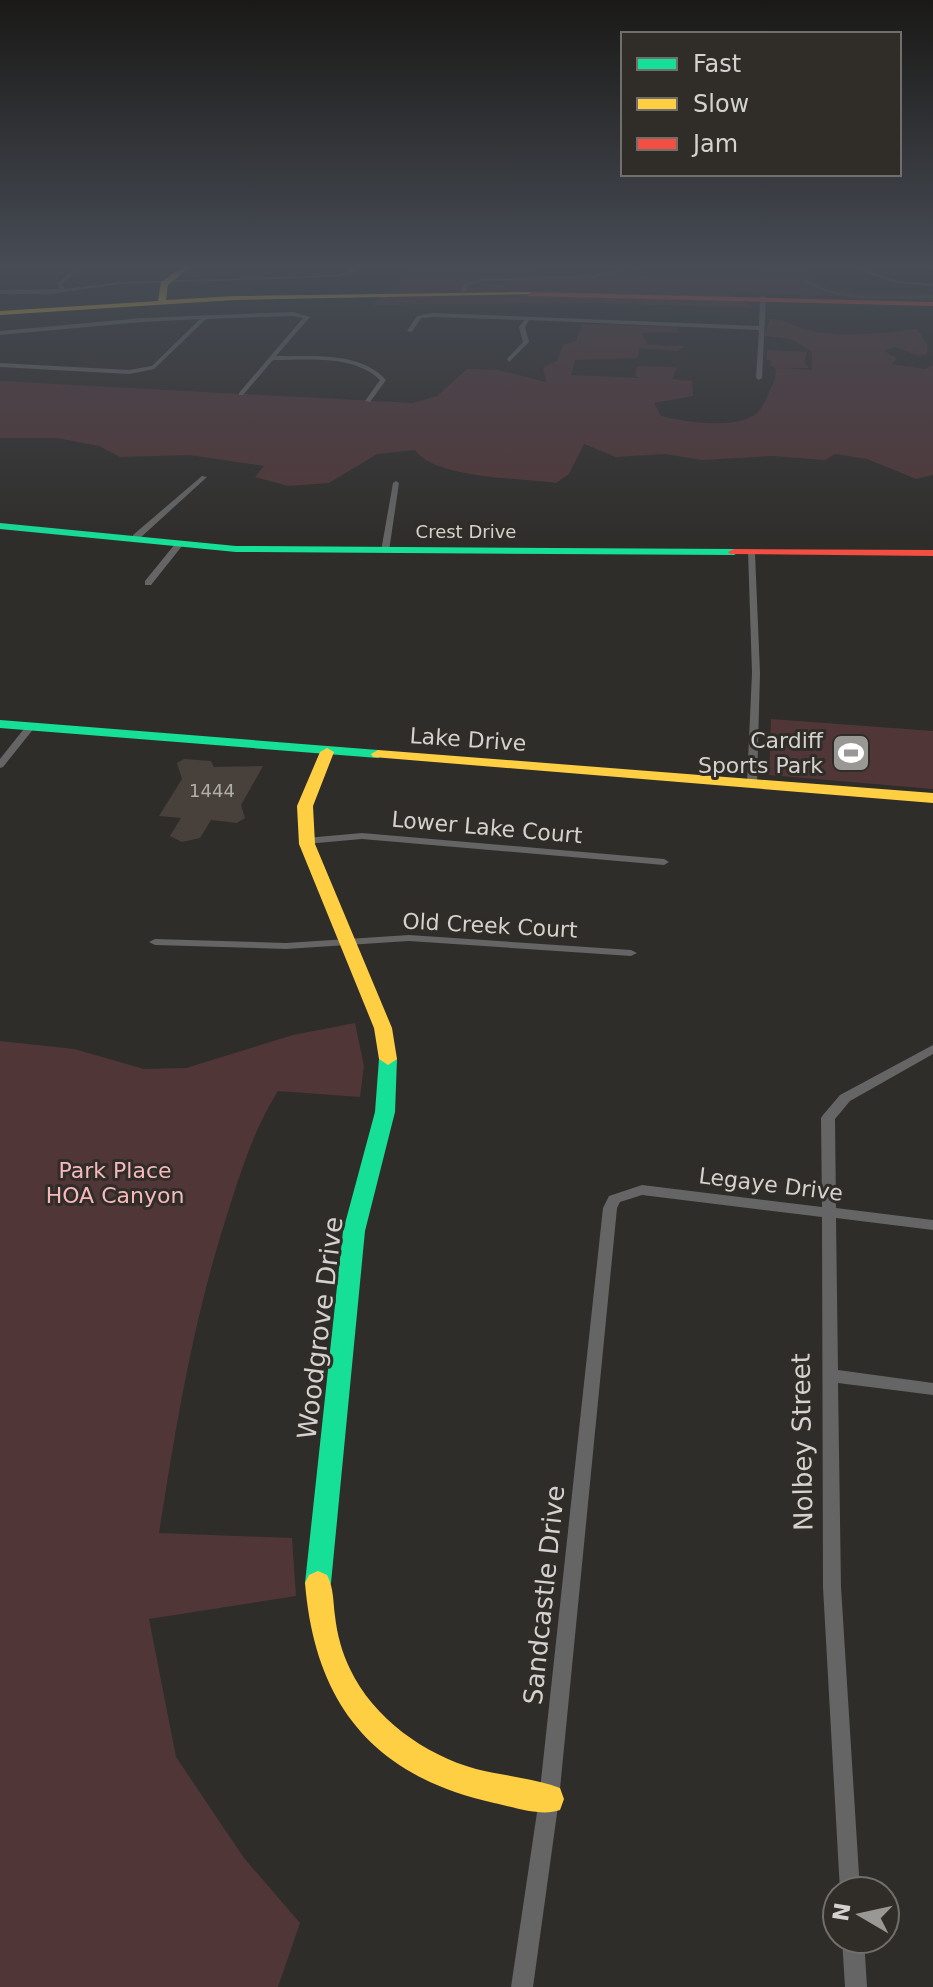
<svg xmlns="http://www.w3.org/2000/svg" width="933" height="1987" font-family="'DejaVu Sans',sans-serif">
<rect width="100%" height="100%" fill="#2f2d2a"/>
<path fill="#503637" d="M758 266H799C814 300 900 293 933 295V300L725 292 754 308 583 303 372 305 395 285 407 267 606 271 639 276 755 272Z
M770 319C788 320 790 325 805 329 839 339 882 333 917 329L928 346 927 354 919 356 895 347 884 351 897 358 892 364 924 369 933 365V475L916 479 867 459 835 454 825 460 773 456 702 460 665 454 616 457 584 444 569 474 556 483C522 478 435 479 415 450L377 454 329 483 288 486 255 477 264 466 189 455 120 457 99 446 57 438H0V381L413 403 437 396 467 369 499 370 546 382 543 367 557 361 563 345 576 341 582 324 677 327 678 333H642L648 345 685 346 677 351 639 348 638 358 575 360 571 375 640 378 635 376 637 366 672 367 677 368 672 379 692 381 693 396 654 403 661 416C685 422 730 429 753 416 762 411 766 399 770 390 774 382 777 376 775 367L769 366 772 361 766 359 767 350 807 352 804 362 809 368H777L812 370V352L791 339 764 336Z
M771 719 933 731V789L769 775Z
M355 1023 364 1066 360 1097 278 1091C253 1131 241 1171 227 1215 193 1320 176 1425 159 1533L292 1538 296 1596 149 1619 176 1757 244 1858 300 1923 278 1987H0V1041L74 1049 144 1069 186 1068 293 1035Z"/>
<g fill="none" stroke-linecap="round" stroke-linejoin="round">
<path stroke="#415c40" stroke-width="2" d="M803 266 808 277 803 279C838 304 892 297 933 297
M481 284 504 287"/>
</g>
<path fill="#48403b" d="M184 759 211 761 214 767 263 766 241 805 245 818 237 823 211 820 200 838 182 842 170 836 181 818 159 816 182 779 177 763Z"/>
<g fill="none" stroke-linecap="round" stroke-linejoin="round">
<path fill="#656565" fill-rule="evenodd" d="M78 266H83L62 284 65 289 120 282 337 275 348 272 352 266H357L352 274 337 277 120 284 51 294H0V290L60 289 57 283Z
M634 266H644L591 278 483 281 468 286 466 292 461 291 464 284 483 279 591 276Z
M848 266H855L897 281 933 284V286L896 283Z
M763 295 766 297 762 378 759 380 756 378 759 330 529 320 525 327 529 342 509 362 507 359 523 342 519 327 524 320 433 317 421 318 412 332 407 331 417 316 433 313 759 326 760 297Z
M293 312 310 317 276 356C312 357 360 351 386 380L370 402 365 401 380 380C354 354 307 360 273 360L243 395H239V393L303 318 293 316 206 319 154 369 129 374 0 367V363L129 370 152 366 200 319 142 322 0 335V331L142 318Z
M202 476 207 477 139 539H133V535Z
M396 481 399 483 389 551 385 553 381 551 393 483Z
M175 544 182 546 151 585H145V581Z
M748 551 755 553 760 673 757 783 752 786 747 783 752 673Z
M30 724 35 727 3 767 0 768V759L27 725Z
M362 833 664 859 669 862 664 865 362 839 306 844 301 841 306 838Z
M409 935 631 950 637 953 631 956 409 941 286 949 155 945 149 942 155 939 286 943Z
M933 1045V1054L850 1101 835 1119 836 1208 933 1220V1230L836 1218 838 1370 933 1383V1395L838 1383 841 1587 860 1891H840L823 1587 822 1217 642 1195 620 1202 617 1208 559 1799 533 1987H511L539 1799 603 1208 609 1196 642 1185 822 1207 821 1118 823 1115 840 1095Z
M842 1939H864L867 1987H845Z"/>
<path fill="#16e098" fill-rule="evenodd" d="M0 523 236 546 734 549 740 552 734 555 236 552 0 529Z
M0 720 378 750 385 754 378 758 0 728Z
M388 1053 397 1059 395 1112 365 1231 331 1583 327 1591 318 1595 309 1591 305 1583 343 1231 375 1112 379 1059Z"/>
<path fill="#ffcf43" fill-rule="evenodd" d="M184 266H192L168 285 166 300 234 296 530 292 534 294 234 300 0 315V311L158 301 161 282Z
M327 748 334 752 313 806 315 844 392 1028 397 1059 388 1065 379 1059 374 1028 299 844 297 806 320 752Z
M378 750 933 793V803L373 757 371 754Z
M318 1571 327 1575C334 1588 333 1602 335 1616 337 1634 342 1653 350 1669 373 1718 425 1755 476 1769 504 1776 533 1778 560 1788L564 1799 560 1810C541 1817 514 1807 494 1803 373 1776 315 1704 305 1583L309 1575Z"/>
<path fill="#f24e42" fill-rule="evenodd" d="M530 292 933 302V306L527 296Z
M734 549 933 550V556L730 554 728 552Z"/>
</g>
<linearGradient id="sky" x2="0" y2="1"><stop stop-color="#1a1917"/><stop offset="0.49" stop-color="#474c55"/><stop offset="1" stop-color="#474c55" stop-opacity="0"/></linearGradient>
<rect width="933" height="544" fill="url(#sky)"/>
<defs>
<symbol id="stadium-square" viewBox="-11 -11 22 22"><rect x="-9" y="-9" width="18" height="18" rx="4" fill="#9a9895" stroke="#302d29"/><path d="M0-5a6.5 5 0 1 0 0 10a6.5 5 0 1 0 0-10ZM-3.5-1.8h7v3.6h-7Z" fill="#fff"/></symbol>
</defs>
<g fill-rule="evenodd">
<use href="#stadium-square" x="829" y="731" width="44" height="44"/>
</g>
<g text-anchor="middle" stroke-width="6" stroke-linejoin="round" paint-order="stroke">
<g font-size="18" fill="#d3d2cf" stroke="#302d29">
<text x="466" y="538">Crest Drive</text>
</g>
<g font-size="18" fill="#b0aeaa">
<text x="212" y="797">1444</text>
</g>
<g font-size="22" fill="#d3d2cf" stroke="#302d29">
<text transform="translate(468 739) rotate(4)" y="8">Lake Drive</text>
<text transform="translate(487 827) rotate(5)" y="8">Lower Lake Court</text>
<text transform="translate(490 925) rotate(3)" y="8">Old Creek Court</text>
<text transform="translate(771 1184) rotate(7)" y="8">Legaye Drive</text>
</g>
<g font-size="22" fill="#d3d2cf" stroke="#302d29" text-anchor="end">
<text x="823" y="748">Cardiff<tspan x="823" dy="25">Sports Park</tspan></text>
</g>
<g font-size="22" fill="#f6b8bb" stroke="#302d29">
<text x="115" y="1178">Park Place<tspan x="115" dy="25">HOA Canyon</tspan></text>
</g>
<g font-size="26" fill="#d3d2cf" stroke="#302d29">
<text transform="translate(320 1328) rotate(-83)" y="9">Woodgrove Drive</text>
<text transform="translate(802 1442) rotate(-91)" y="9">Nolbey Street</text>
<text transform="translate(544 1595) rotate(-84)" y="9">Sandcastle Drive</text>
</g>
</g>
<rect x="621" y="32" width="280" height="144" fill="#302d29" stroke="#716f6b" stroke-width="2"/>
<rect x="637" y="58" width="40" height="12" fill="#16e098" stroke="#716f6b" stroke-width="2"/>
<text x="693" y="72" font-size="24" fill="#d3d2cf">Fast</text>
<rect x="637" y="98" width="40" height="12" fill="#ffcf43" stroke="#716f6b" stroke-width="2"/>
<text x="693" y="112" font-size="24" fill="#d3d2cf">Slow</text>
<rect x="637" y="138" width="40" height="12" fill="#f24e42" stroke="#716f6b" stroke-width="2"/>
<text x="693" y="152" font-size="24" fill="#d3d2cf">Jam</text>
<g transform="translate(861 1915) rotate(279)"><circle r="38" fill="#302d29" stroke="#716f6b" stroke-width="2"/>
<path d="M0-6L14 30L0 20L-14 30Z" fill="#9a9895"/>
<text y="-12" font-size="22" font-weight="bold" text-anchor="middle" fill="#d3d2cf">N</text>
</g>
</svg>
